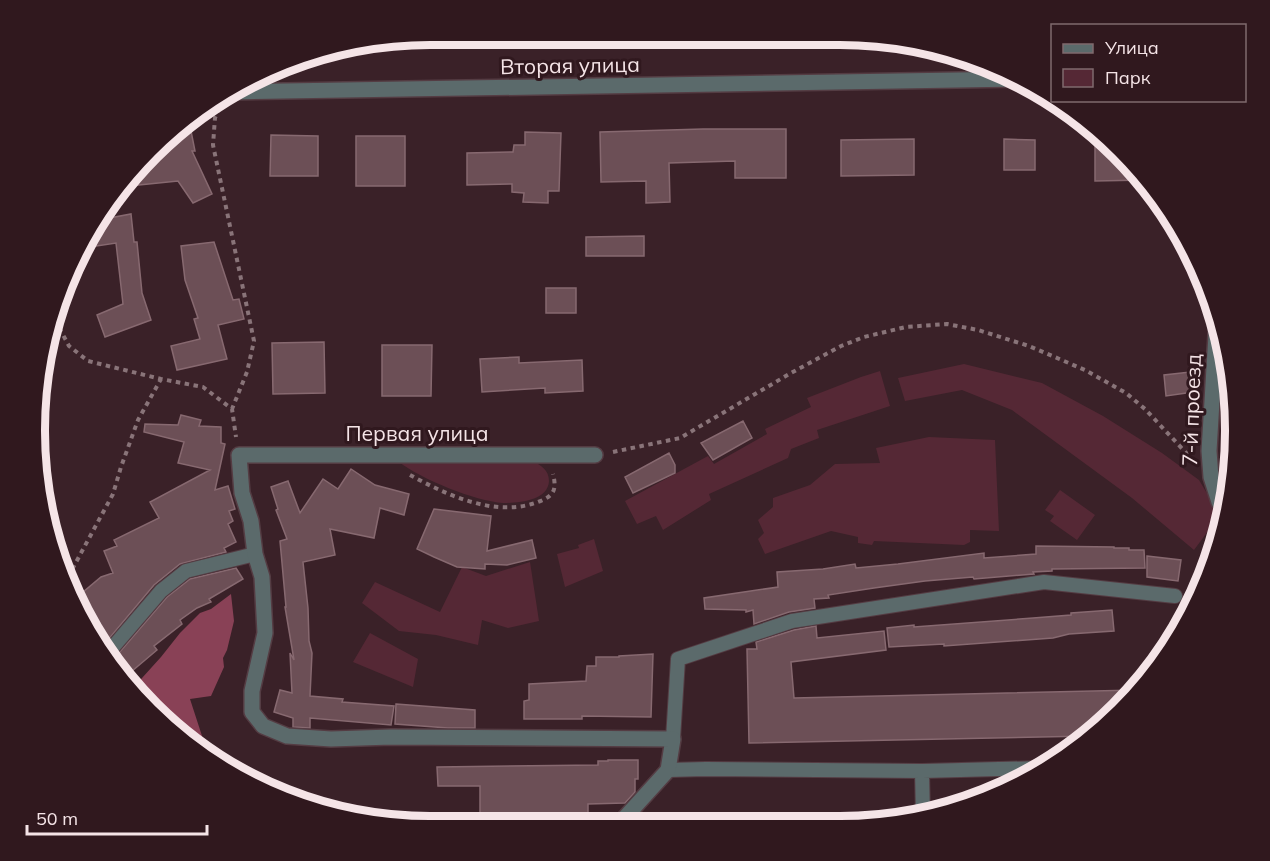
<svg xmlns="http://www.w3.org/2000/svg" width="1270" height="861" font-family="Mulish,sans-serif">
<rect width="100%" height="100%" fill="#3a2128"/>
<path fill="#552835" d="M964 364 1042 383 1103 416 1162 453 1199 480 1220 515 1194 550 1132 498 1012 410 962 390 905 401 898 378Z
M880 371 890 406 817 430 819 438 791 449 788 458 709 494 711 500 663 530 656 516 637 524 625 501 708 456 714 464 767 434 765 429 811 407 807 398 861 377Z
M929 437 995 440 999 531 970 530V542L964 545 874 541 872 545 858 543V537L831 531 765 554 758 539 764 533 758 520 773 507V498L810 485 835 464 880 463 876 448Z
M532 461C541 465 549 470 549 481 548 501 518 503 503 503 475 501 421 479 399 462Z
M1060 490 1095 515 1077 540 1050 521 1054 516 1045 510Z
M594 539 603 571 565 587 557 554 579 548 578 545Z
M530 562 539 621 508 628 482 620 478 645 436 635 399 631 362 603 375 582 440 612 462 567 486 576Z
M370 633 418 659 413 687 353 662Z"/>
<path fill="#894156" d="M231 594 234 621 227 650 223 658 224 667 211 696 190 699 203 739 189 738 151 711 133 688 161 657 180 633 200 613 211 609Z"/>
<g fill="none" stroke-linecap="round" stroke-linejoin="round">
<path stroke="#2f0011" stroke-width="8" d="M1229 366V469L1231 481"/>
</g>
<path fill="#6c4f56" stroke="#876970" stroke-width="1.5" d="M189 121 195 151H192L212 194 193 203 178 181 119 187Z
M703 129H786V178H735V161L669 163 670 202 646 203V181L601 182 600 132Z
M525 132 561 133 559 191H548V203L523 202 524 193 512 192V184L467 185V153L513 152 514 145H525Z
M1095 133 1119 150 1144 180 1095 181Z
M271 135 318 136V176H270Z
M356 136H405V186H356Z
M914 139V175L841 176V140Z
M1004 139 1035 140V170H1004Z
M131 214 134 242H137L142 293 151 320 105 337 97 315 123 304 116 243 83 248 99 220Z
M644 236V256H586V237Z
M214 242 233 300 239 299 244 319 218 325 227 359 177 370 171 346 200 339 194 319 198 318 185 280 181 246Z
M546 288H576V313H546Z
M324 342 325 393 273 394 272 343Z
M382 345H432L431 396H382Z
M519 357V363L582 360 583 391 545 393V388L482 392 480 359Z
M1190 372 1193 392 1166 396 1164 375Z
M181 415 201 420 199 426 221 427V443L225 444 215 490 228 486 235 509 229 511 233 521 228 524 236 542 224 548 226 552 180 564 154 585 102 647 87 628 76 598 101 577 113 573 104 551 117 546 114 540 159 518 150 502 210 470 178 463 184 442 144 432 145 424 178 425Z
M743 421 752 438 713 460 701 443Z
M669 453 675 465V473L633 493 625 477Z
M351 469 375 485 409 494 404 515 380 508 374 538 330 529 335 555 303 562 308 608 309 641 312 653 310 696 343 699 342 702 394 706 391 725 310 718V728L293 727V718L274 712 280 690 292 693 290 653 294 660 285 607H286L280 541 287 539 276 510 278 509 271 487 288 481 300 513 323 479 338 489Z
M434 509 491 516 487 551 532 540 536 558 507 565 485 564V569L457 567 434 557 417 549Z
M1036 546 1114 547V548H1129V550H1144L1145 568 1052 569V571L1033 572 1034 574 974 579 973 577 925 581 874 588 828 595 829 598 814 599 815 608 789 612 754 624 753 610 746 612V610L705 609 704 598 778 587 777 572 823 569 855 564 856 568 898 564 984 553V558L1036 554Z
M1147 556 1181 560 1178 581 1147 577Z
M236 568 243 579 209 599 211 602 197 608 180 620 182 624 154 646 157 650 125 677 112 661 167 597 190 579Z
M1112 610 1114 631 1069 634 1053 638 944 646V644L889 647 887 628 914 625V627L1033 618 1071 615V613Z
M816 626 817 638 884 631 886 650 791 662 794 698 1136 690 1120 710 1089 736 749 743 747 649H757L756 642 794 630Z
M653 654 651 717 582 716V719H524V701L529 700V684L586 681 587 666H596V657H619V656Z
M396 704 475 710V728H448L395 724Z
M608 760H638V779H635V792L625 803 588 804V823L567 822V813L480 814V786H438L437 767 598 765V761H608Z"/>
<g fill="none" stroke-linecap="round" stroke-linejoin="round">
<defs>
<path id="service" d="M107 654 161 591 186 571 255 554
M673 739 678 659 792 621 1044 582 1175 596
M668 770 706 769 922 771 1043 768
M922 771 923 817"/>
<path id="minor" d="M228 92 1020 79
M1217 318 1209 451 1211 477 1219 502 1227 509
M595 455H239L242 493 251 521 255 554 262 577 265 633 252 691V712L263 726 287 736 331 739 391 737 673 739 668 770 620 823"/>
</defs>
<use href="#service" stroke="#543c43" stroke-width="16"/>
<use href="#minor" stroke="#543c43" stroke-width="18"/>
<path stroke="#897479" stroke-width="4" stroke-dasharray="4.5 4.5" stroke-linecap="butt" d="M219 108 215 118 213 145 254 341 247 372 232 409
M55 320 69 346 88 361 161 379 203 387 232 409 236 437
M613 452 680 438 791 373 841 346 864 337 906 327 947 324 978 330 1029 346 1085 370 1126 393 1145 409 1190 457
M410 475C447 495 495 518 538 502 554 496 557 490 553 474
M68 577 113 494 121 467 138 420 161 379"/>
<use href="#service" stroke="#5b6a6b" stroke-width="14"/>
<use href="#minor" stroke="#5b6a6b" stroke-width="15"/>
</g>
<g text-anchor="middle" stroke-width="6" stroke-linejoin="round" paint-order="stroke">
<g font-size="21" fill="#f5e4e7" stroke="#30181e">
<text transform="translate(570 66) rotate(-1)" y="7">Вторая улица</text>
<text transform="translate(1192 410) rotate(-88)" y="7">7-й проезд</text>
<text x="417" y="441">Первая улица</text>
</g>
</g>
<path d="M0 0H1270V861H0ZM430 45H840A385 385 0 0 1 1225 430V431A385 385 0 0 1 840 816H430A385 385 0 0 1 45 431V430A385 385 0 0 1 430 45Z" fill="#30181e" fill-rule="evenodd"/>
<path fill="none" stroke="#f5e4e7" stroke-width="8" d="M430 45H840A385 385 0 0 1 1225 430V431A385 385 0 0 1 840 816H430A385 385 0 0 1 45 431V430A385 385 0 0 1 430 45Z"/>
<rect x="1051" y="24" width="195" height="78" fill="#30181e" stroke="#7f6a6e" stroke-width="1.5"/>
<rect x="1063" y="44" width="30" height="9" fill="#5b6a6b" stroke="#7f6a6e" stroke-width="1.5"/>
<text x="1105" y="54" font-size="18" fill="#f5e4e7">Улица</text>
<rect x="1063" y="69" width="30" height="18" fill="#552835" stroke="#7f6a6e" stroke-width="1.5"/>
<text x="1105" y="84" font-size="18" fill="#f5e4e7">Парк</text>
<path d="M27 825v9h180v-9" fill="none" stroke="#f5e4e7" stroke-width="3"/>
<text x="36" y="825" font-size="18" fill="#f5e4e7" stroke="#30181e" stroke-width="4.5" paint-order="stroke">50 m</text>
</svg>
